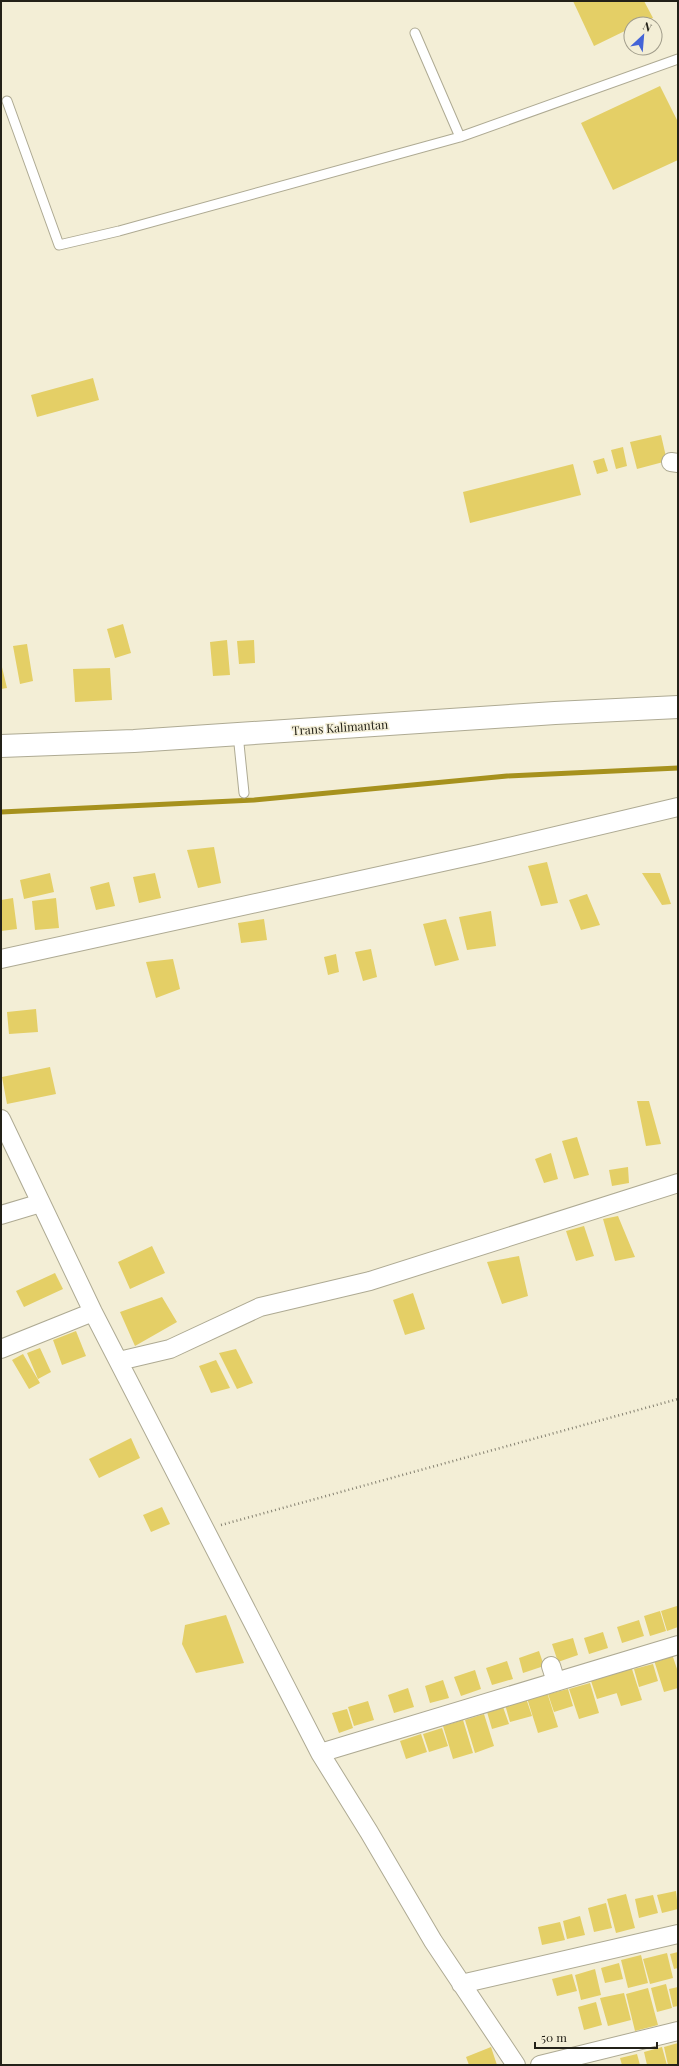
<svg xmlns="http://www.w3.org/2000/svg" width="679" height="2066" font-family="'Playfair Display',serif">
<rect width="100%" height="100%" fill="#f3eed6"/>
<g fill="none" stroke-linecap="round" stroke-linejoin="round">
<path stroke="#a6911d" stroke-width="5" d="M1 812 254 800 507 776 678 768"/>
</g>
<path fill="#e4cf66" d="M573 1H644L653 18 640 24H631V28L594 46Z
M660 86 678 122V160L613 190 581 123Z
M93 378 99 400 37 417 31 395Z
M661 435 667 461 637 469 630 442Z
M623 447 627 466 616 469 611 450Z
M604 458 608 471 597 474 593 461Z
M573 464 581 495 470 523 463 492Z
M123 624 131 653 115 658 107 629Z
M227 640 230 675 213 676 210 642Z
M254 640 255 663 239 664 237 641Z
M27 644 33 681 20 684 13 646Z
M1 663 7 688 1 689Z
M110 668 112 700 75 702 73 669Z
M214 847 221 883 198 888 187 850Z
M547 862 558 903 541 906 528 866Z
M50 873 54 892 24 899 20 880Z
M155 873 161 898 139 903 133 877Z
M642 873H660L671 904 662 905Z
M109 882 115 906 96 910 90 887Z
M587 894 600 925 581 930 569 900Z
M13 898 17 929 1 931V900Z
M56 898 59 928 35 930 32 901Z
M491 911 496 946 467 950 459 917Z
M264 919 267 940 241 943 238 923Z
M446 919 459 960 435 966 423 924Z
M371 949 377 977 363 981 355 952Z
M336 954 339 972 328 975 324 957Z
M173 959 180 989 156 998 146 962Z
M36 1009 38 1032 9 1034 7 1012Z
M50 1067 56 1094 7 1104 2 1077Z
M637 1101H649L661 1144 646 1146Z
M577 1137 589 1175 574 1179 562 1141Z
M551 1153 558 1179 544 1183 535 1159Z
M628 1167 629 1183 612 1186 609 1170Z
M618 1216 635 1257 615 1261 603 1219Z
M584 1226 594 1256 576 1261 566 1231Z
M152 1246 165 1273 130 1289 118 1262Z
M519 1256 528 1296 502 1304 487 1262Z
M55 1273 63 1289 24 1307 16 1291Z
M413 1293 425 1329 405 1335 393 1300Z
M162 1297 177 1322 135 1346 120 1312Z
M76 1331 86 1356 62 1365 53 1340Z
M40 1348 51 1372 38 1379 27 1353Z
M236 1349 253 1383 237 1389 219 1353Z
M23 1354 40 1383 29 1389 12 1360Z
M216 1360 230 1388 211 1393 199 1366Z
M131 1438 140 1458 99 1478 89 1459Z
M162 1507 170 1524 151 1532 143 1515Z
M677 1606 678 1627 667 1631 661 1611Z
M660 1611 666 1631 650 1636 644 1616Z
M226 1615 244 1663 196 1673 182 1644 185 1625Z
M639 1620 644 1636 622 1643 617 1627Z
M603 1632 608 1648 589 1654 584 1638Z
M573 1638 578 1655 558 1662 552 1644Z
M539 1651 544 1666 523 1673 519 1658Z
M671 1651 678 1672V1688L664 1692 653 1657Z
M507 1661 513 1679 492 1685 486 1668Z
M630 1663 642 1700 621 1706 615 1688 617 1693 597 1699 591 1681 611 1675 610 1669Z
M653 1664 658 1681 639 1687 634 1669Z
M475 1670 481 1689 461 1696 454 1677Z
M443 1680 449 1698 430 1703 425 1686Z
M590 1683 599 1713 579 1719 569 1689Z
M408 1688 414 1707 394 1713 388 1695Z
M546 1689 558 1727 538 1733 526 1695Z
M568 1689 573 1706 554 1712 548 1694Z
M525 1695 532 1716 510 1722 504 1701Z
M368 1701 374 1720 354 1726 348 1707Z
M503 1707 509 1724 492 1729 487 1712Z
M347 1709 353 1728 339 1733 332 1713Z
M484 1714 494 1746 475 1753 465 1720Z
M463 1720 473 1753 453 1759 443 1726Z
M442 1728 448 1746 429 1752 423 1734Z
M421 1734 427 1752 406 1759 400 1741Z
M676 1891 678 1909 662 1913 657 1895Z
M626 1894 635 1928 616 1933 607 1899Z
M653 1895 658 1913 639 1918 635 1899Z
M606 1903 612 1928 594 1932 588 1908Z
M580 1916 585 1935 567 1939 563 1921Z
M560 1922 565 1940 542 1945 538 1927Z
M678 1952V1968L674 1969 670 1954Z
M667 1953 673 1978 650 1984 643 1959Z
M641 1955 648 1983 628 1988 621 1960Z
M619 1963 623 1979 605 1983 601 1968Z
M595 1969 601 1995 581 2000 575 1975Z
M572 1974 577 1991 557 1996 552 1979Z
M666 1984 672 2008 657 2012 651 1988Z
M678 1987V2006L673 2007 669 1989Z
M648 1988 658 2025 635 2031 626 1994Z
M624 1993 631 2020 608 2026 600 1998Z
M596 2002 602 2025 584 2030 578 2007Z
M678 2043V2065H668L664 2047Z
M491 2047 497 2065H469L466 2057Z
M662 2047 667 2065H647L644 2052Z
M637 2054 640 2065H622L620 2058Z"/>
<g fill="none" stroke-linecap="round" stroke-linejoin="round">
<defs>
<path id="lane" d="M415 33 460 137
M7 101 59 245 119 231 460 137 678 59
M238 734 244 793"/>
<path id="street" d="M671 462 678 463
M1 959 479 854 678 807
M1 1119 93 1312 320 1753 369 1832 433 1941 516 2065
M1 1215 41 1203
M1 1349 93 1312
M119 1361 170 1349 260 1307 370 1281 678 1183
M551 1666 556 1682
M320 1753 678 1645
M461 1984 678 1934
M540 2065 678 2031"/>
<path id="highway" d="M1 746 134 741 555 713 678 707"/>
</defs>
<use href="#lane" stroke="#aeaa93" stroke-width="11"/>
<use href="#street" stroke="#aeaa93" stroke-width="20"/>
<use href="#highway" stroke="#aeaa93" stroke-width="24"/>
<path stroke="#858171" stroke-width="2.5" stroke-dasharray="1 3" stroke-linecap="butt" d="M221 1525 678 1399"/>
<use href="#lane" stroke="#fff" stroke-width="9"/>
<use href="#street" stroke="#fff" stroke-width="18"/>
<use href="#highway" stroke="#fff" stroke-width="22"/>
</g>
<g text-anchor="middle" stroke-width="3" stroke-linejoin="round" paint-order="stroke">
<g font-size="12" fill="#232118" stroke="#f3eed6">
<text transform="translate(340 728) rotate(-4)" y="4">Trans Kalimantan</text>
</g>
</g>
<rect width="679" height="2066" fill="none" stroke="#232118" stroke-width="4"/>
<g transform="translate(643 36) rotate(26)"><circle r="19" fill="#f3eed6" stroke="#a09c8a"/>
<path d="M0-3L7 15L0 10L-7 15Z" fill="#4464d7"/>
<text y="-6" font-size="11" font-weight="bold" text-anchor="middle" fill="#232118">N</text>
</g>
<path d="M535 2042v6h122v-6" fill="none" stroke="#232118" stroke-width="2"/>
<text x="541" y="2042" font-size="12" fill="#232118" stroke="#f3eed6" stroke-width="3" paint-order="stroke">50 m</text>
</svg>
